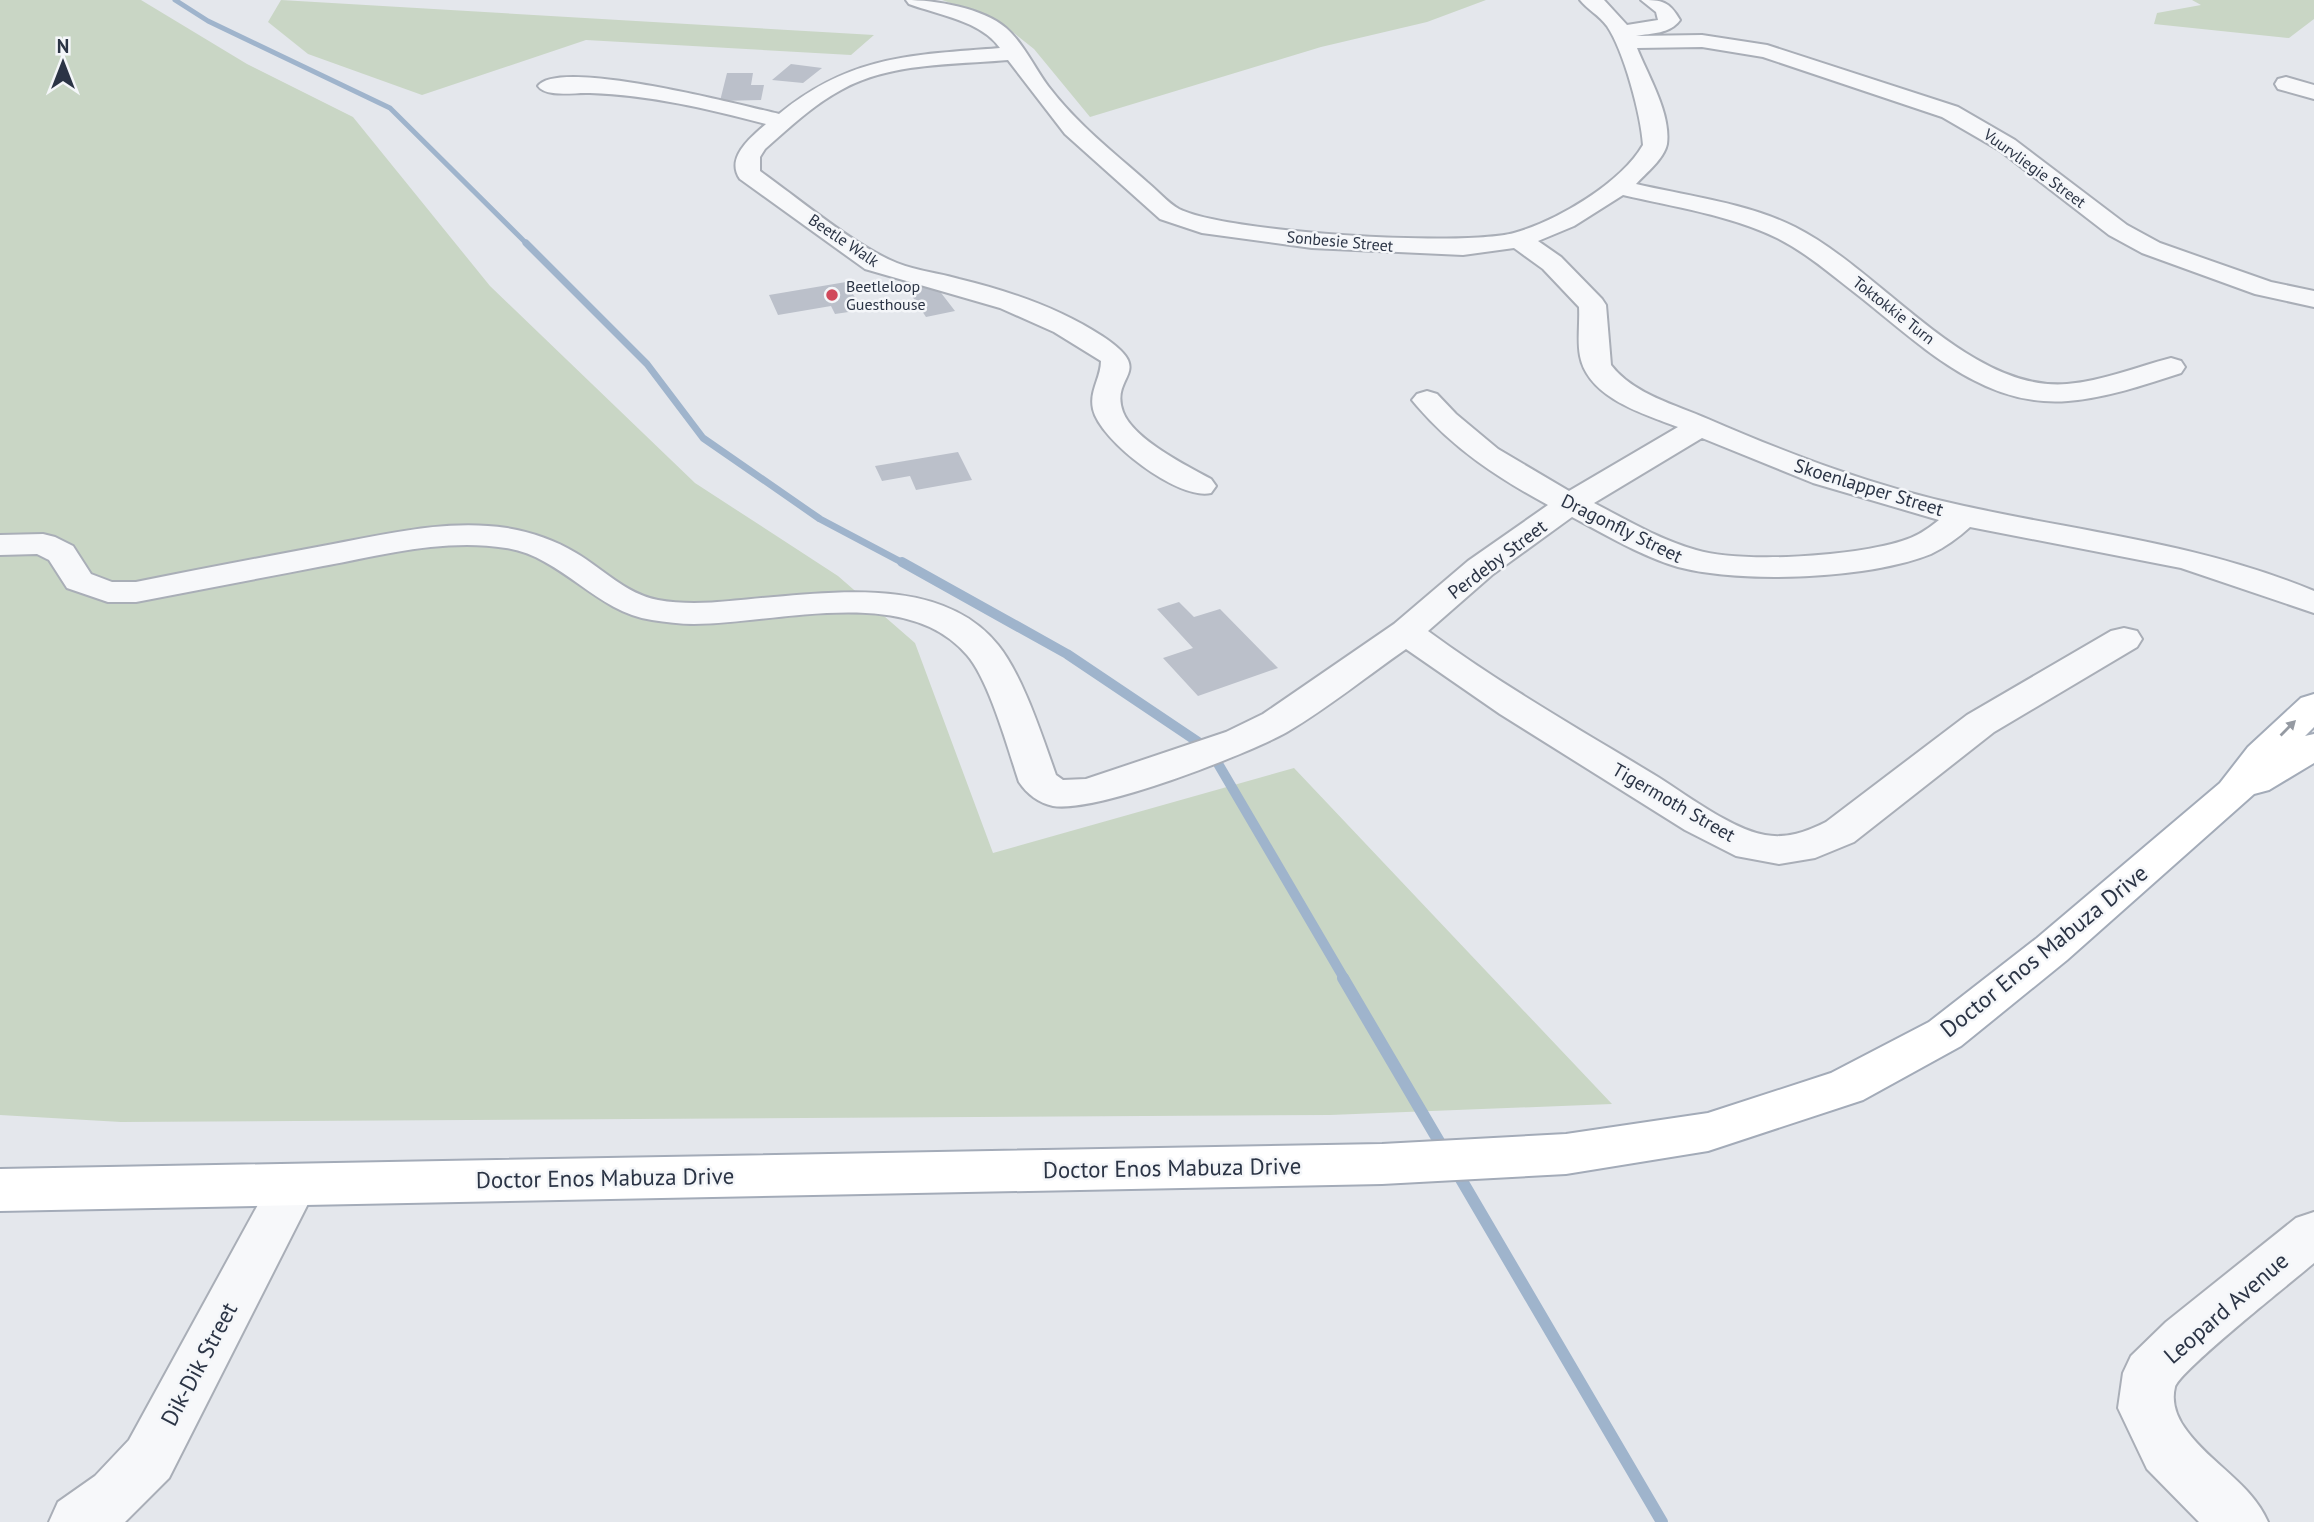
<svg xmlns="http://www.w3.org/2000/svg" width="2314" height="1522" font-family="'PT Sans',sans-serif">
<rect width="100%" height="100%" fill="#e4e7ec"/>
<path fill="#c9d6c5" d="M0 0H141L247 64 353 117 490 286 695 483 838 576 915 643 993 853 1294 768 1612 1104 1330 1115 121 1122 0 1115Z
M281 0 874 35 851 55 586 40 422 95 308 54 268 22Z
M942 0H1486L1427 22 1321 47 1090 117 1034 49 996 19Z
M2192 0H2314V19L2289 38 2154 24 2157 13 2201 5Z"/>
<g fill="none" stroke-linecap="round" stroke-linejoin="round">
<path stroke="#9fb4cc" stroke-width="5" d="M175 0 208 21 390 108 528 245"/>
<path stroke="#9fb4cc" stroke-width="7" d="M526 243 647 364 703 438 820 519 905 564"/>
<path stroke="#9fb4cc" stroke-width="10" d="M902 562 1067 654 1210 750 1345 980"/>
<path stroke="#9fb4cc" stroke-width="12" d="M1343 978 1444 1150
M1455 1169 1662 1522"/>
</g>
<path fill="#bbc0ca" d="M791 64 822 68 803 83 772 80Z
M727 73H753L751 85H764L761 100 720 101Z
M846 282 862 310 835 314 831 306 778 315 769 295Z
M935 285 955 311 926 317 908 290Z
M958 452 972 480 916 490 910 476 882 481 875 466Z
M1179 602 1194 617 1220 609 1278 668 1198 696 1163 658 1193 648 1157 609Z"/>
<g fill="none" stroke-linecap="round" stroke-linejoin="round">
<defs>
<path id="minor" d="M906 0C935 0 983 8 1006 28 1024 44 1034 67 1048 86 1076 123 1113 152 1147 182 1157 190 1168 203 1179 209 1227 233 1462 247 1514 233 1557 221 1621 183 1643 145 1641 115 1624 51 1607 26 1599 15 1588 10 1580 0H1604L1627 25 1658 20 1656 12 1641 0C1662 0 1669 1 1680 20 1670 34 1652 33 1636 36L1702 35 1767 45 1958 107 2015 140 2127 225 2160 243 2271 282 2314 291V307L2255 294 2142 253 2109 235 1999 150 1942 117 1763 57 1702 47 1637 48C1648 76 1671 113 1667 144 1664 159 1646 173 1636 184 1688 196 1747 203 1795 227 1881 270 1968 392 2067 384 2103 381 2136 367 2171 358L2181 361 2185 367 2181 373C2144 385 2106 398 2068 401 1983 408 1921 345 1859 296 1833 276 1807 253 1777 238 1730 215 1674 207 1623 195L1574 226 1538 241 1561 257 1602 299 1606 305 1611 365C1633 394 1676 405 1708 419 1791 455 1875 487 1964 506 2082 532 2202 544 2314 591V613L2181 568 1970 527C1958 538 1945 547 1931 554 1869 579 1742 584 1678 567 1641 556 1606 535 1572 517L1492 575 1428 631C1500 684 1577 728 1653 774 1683 792 1730 829 1765 835 1787 839 1806 832 1826 822L1967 715 2111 631 2124 628 2137 631 2142 639 2137 647 1994 732 1854 842 1815 858 1779 864 1736 856 1685 830 1500 714 1406 649C1367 676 1328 708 1287 732 1246 755 1096 813 1053 806 1039 803 1027 794 1019 782 1008 749 989 680 967 655 906 583 776 624 694 624 680 624 666 622 652 620 596 612 561 556 506 548 445 538 383 555 323 566 261 578 198 590 136 602H108L67 588 49 560 37 554 0 555V535L43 534 55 537 73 546 91 574 112 582H136C200 569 264 557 328 545 386 534 447 519 507 528 531 532 555 540 576 553 603 569 626 594 658 600 696 607 736 600 774 597 847 591 946 580 998 645 1023 676 1042 736 1056 775L1063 780 1086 779 1226 732 1263 714 1394 624 1468 561 1548 505C1498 478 1454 449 1417 406L1412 400 1417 394 1427 391 1437 394 1456 414 1498 449 1569 491 1678 427C1644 414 1588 398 1580 356 1577 340 1580 323 1579 307L1543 269 1514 248 1463 255 1312 248 1202 233 1160 219 1065 134 1008 60C954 65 890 62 841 90 813 105 789 128 765 149L760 157V171C798 198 856 247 897 263 917 271 939 273 959 279 1009 291 1059 308 1102 336 1158 373 1109 374 1123 412 1133 439 1187 466 1211 479L1216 486 1211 493C1179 501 1100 441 1093 409 1089 391 1101 378 1101 361L1054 332 1000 308 865 269 740 179C725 158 751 137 766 124 708 109 651 95 590 93 576 92 546 98 538 86 558 57 745 106 779 114 851 55 912 55 1000 48 981 21 939 15 909 4ZM1702 438 1813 483 1939 520C1928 529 1916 537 1902 541 1855 556 1743 564 1696 550 1660 540 1627 520 1594 503Z
M2286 77 2314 85V99L2278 89 2275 84 2278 79Z
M294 1164 311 1170 318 1184 169 1478 125 1522H49L58 1502 95 1476 129 1440 277 1170Z
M2314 1212V1263C2293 1281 2180 1370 2175 1387 2171 1403 2177 1418 2187 1431 2211 1464 2251 1483 2268 1522H2199L2147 1469 2118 1408 2123 1373 2131 1356 2166 1322 2296 1218Z"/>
<path id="major" d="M2314 694V727L2305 736 2314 734V763L2269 790 2254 794 2067 960 1961 1046 1863 1100 1708 1151 1566 1174 1382 1184 0 1211V1169L1382 1144 1566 1134 1708 1113 1831 1073 1929 1022 2037 938 2220 783 2248 747 2301 698Z"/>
</defs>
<use href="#minor" stroke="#a9aeb7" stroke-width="4"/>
<use href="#major" stroke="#a3abb8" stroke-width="4"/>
<use href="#minor" fill="#f7f8fa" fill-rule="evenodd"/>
<use href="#major" fill="#fff" fill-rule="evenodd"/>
</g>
<defs><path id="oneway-solid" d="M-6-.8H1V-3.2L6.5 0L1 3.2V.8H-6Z" transform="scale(1.75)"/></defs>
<use fill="#959aa2" href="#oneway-solid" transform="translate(2288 728) rotate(-45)"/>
<circle fill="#d1495b" stroke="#f4f6f9" stroke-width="2.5" cx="832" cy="295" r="7"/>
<g text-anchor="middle" stroke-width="5" stroke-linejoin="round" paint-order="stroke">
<g font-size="16" fill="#2b3445" stroke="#f4f6f9">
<text transform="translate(2035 168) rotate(36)" y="6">Vuurvliegie Street</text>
<text transform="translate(844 240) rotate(34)" y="6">Beetle Walk</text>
<text transform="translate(1340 241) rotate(5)" y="6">Sonbesie Street</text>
<text transform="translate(1894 310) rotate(38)" y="6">Toktokkie Turn</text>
</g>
<g font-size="16" fill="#2b3445" stroke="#f4f6f9" text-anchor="start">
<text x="846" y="292">Beetleloop<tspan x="846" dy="18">Guesthouse</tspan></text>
</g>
<g font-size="19" fill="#2b3445" stroke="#f4f6f9">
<text transform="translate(1869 487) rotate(17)" y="7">Skoenlapper Street</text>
<text transform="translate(1622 528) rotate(26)" y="7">Dragonfly Street</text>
<text transform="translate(1497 559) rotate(-37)" y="7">Perdeby Street</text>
<text transform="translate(1674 802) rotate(30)" y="7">Tigermoth Street</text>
</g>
<g font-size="23" fill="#2b3445" stroke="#f4f6f9">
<text transform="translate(2044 951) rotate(-39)" y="8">Doctor Enos Mabuza Drive</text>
<text transform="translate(1172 1168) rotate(-1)" y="8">Doctor Enos Mabuza Drive</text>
<text transform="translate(605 1178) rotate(-1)" y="8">Doctor Enos Mabuza Drive</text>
<text transform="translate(2226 1308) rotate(-41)" y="8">Leopard Avenue</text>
<text transform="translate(199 1364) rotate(-62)" y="8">Dik-Dik Street</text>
</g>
</g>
<g transform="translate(63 63)" stroke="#f4f6f9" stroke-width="5" paint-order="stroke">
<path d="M0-5L12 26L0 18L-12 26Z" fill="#2b3445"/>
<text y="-10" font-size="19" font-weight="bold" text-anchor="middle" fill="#2b3445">N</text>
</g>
</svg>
